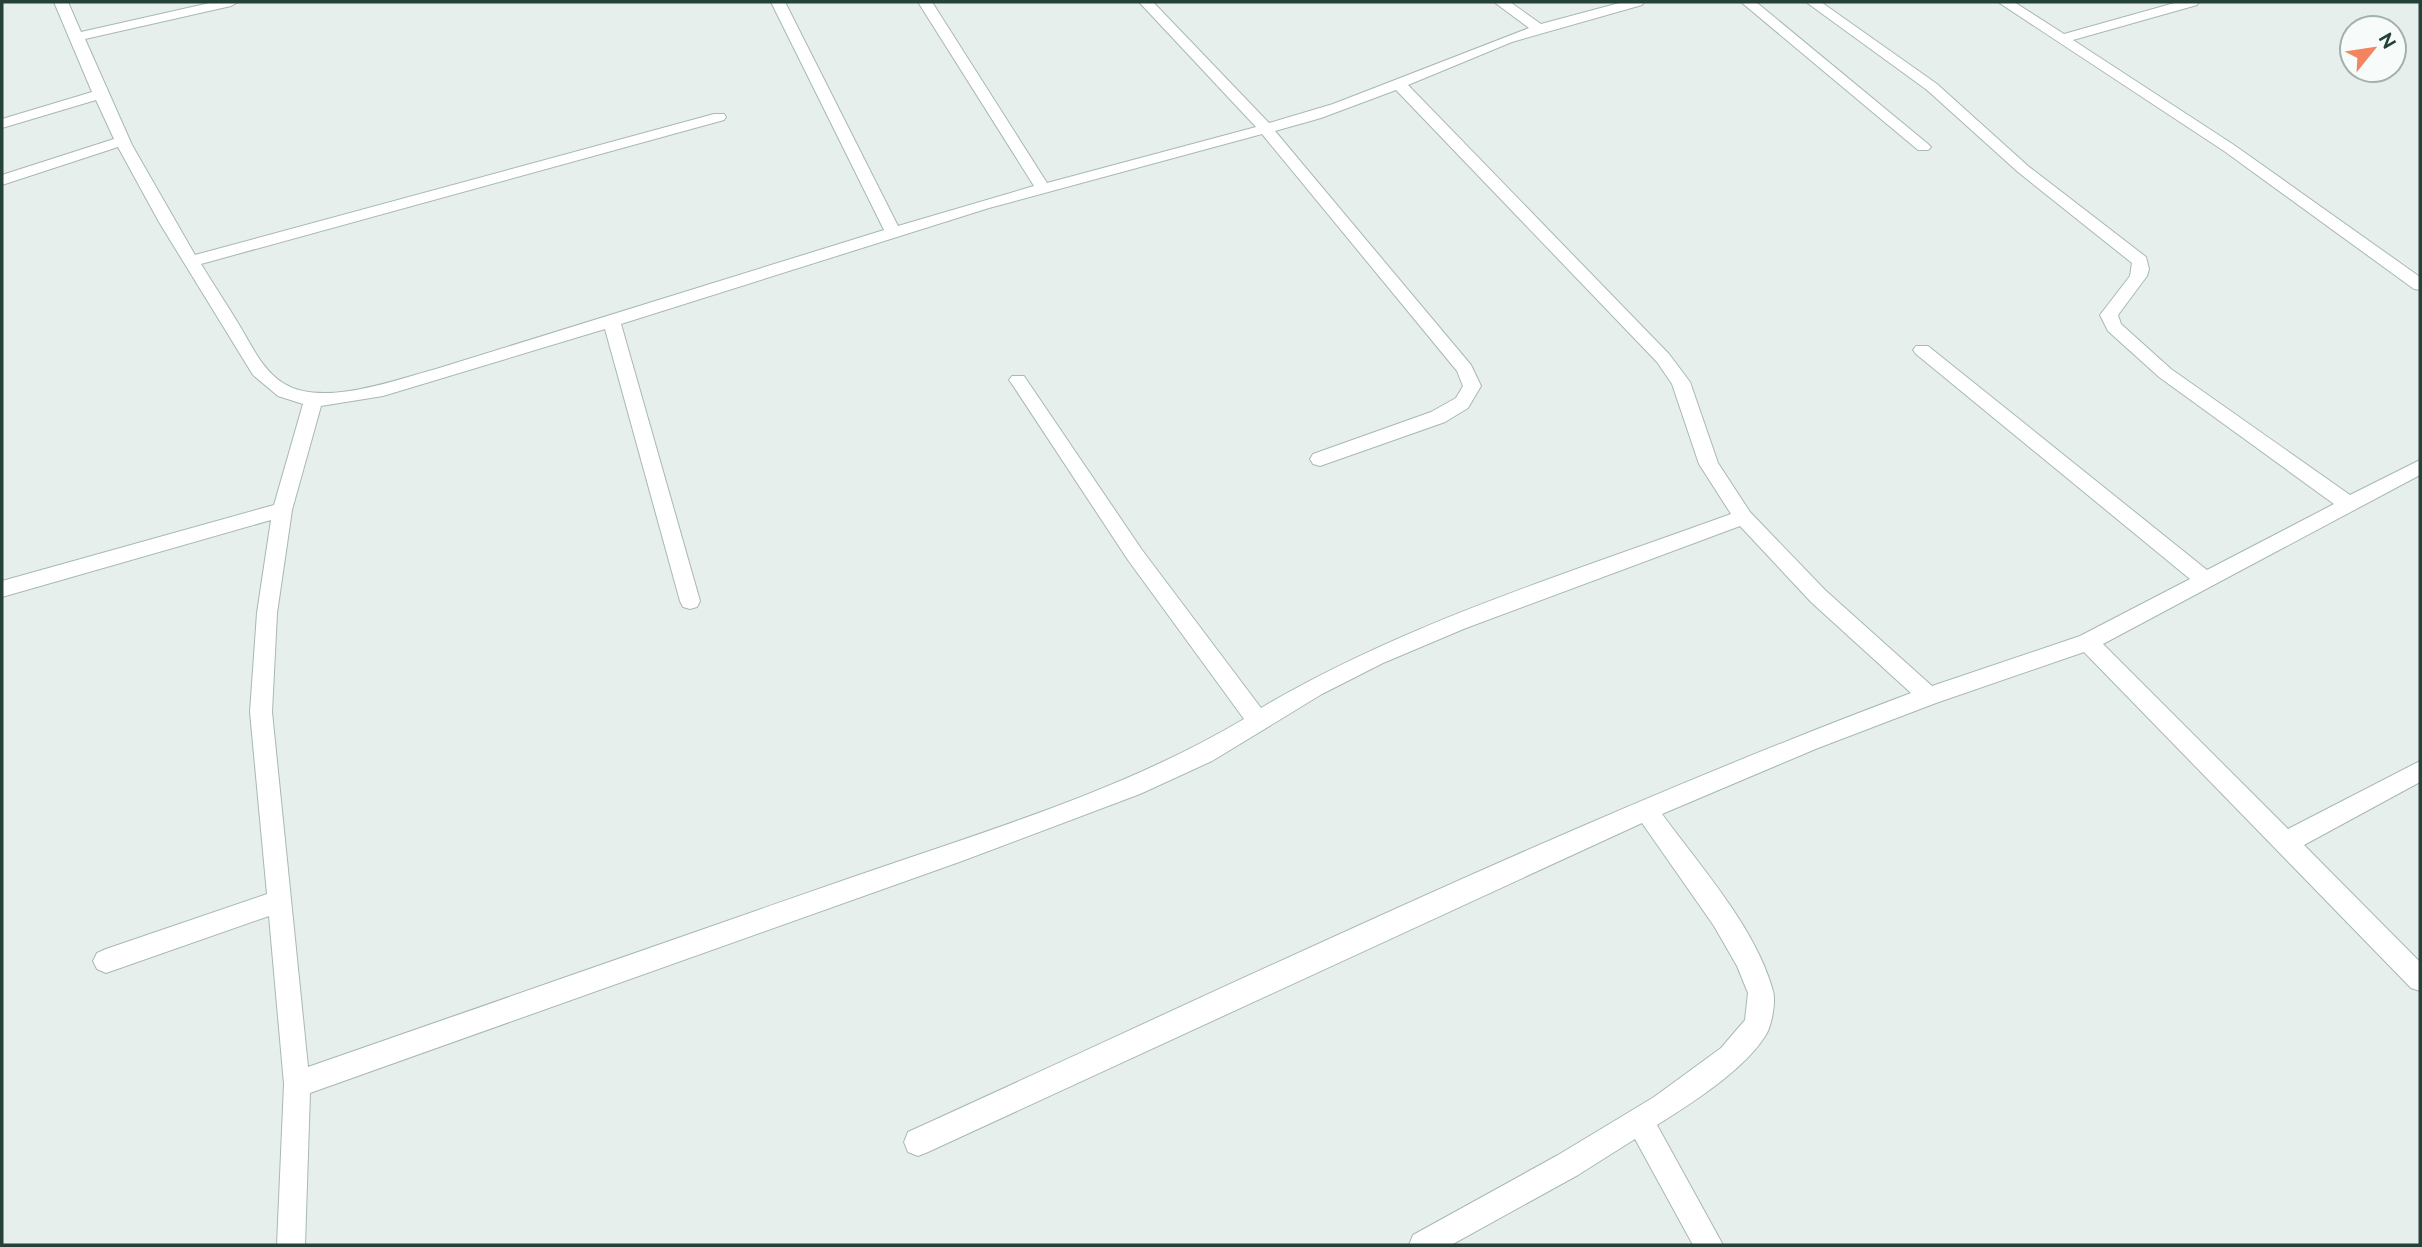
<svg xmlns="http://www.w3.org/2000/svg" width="2422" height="1247" font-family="Raleway,sans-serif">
<rect width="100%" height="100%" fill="#e6efeb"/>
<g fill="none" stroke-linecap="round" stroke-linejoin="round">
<defs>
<path id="minor" d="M54 2H68L81 32 214 2H238L231 6 85 39 132 145 195 255 714 114H724L726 117 724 120 201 264C213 284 226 303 238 323 251 344 262 370 283 383 322 408 395 380 436 369L884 230 771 2H785L898 226 1034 186 918 2H932L1047 183 1256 127 1139 2H1153L1269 123 1333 104 1529 28 1494 2H1510L1541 24 1623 2H1644L1642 5 1512 42 1408 85 1669 354 1690 382 1718 463 1750 512 1825 590 1932 686 2080 636 2190 579 1916 354 1913 350 1916 346H1928L2207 570 2334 504 2159 377 2108 331 2100 315 2130 276 2132 263 2018 172 1927 90 1806 2H1821L1937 84 2028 166 2146 257 2149 269 2147 276 2118 315 2121 324 2171 369 2350 495 2420 460V475L2103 644 2288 829 2420 761V782L2304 845 2420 962V991L2411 988 2084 652 1936 703 1818 748 1662 814C1700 866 1756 928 1773 991 1776 1001 1772 1023 1767 1033 1746 1069 1692 1103 1657 1125L1723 1245H1693L1635 1139 1578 1175 1451 1245H1409L1413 1235 1558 1155 1654 1097 1721 1048 1745 1020 1748 993 1737 966 1714 926 1642 823 928 1152 918 1156 908 1152 904 1142 908 1132C1240 981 1570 821 1911 693L1811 602 1740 526 1466 628 1383 663 1322 694 1212 761 1140 794 962 861 310 1093 305 1245H277L284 1084 269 916 106 973 97 969 93 961 97 953 106 949 267 894 250 712 257 613 271 520 2 597V581L274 505 303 404 278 396 253 375 159 222 118 147 2 185V175L114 139 96 100 2 128V119L92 92ZM1396 90 1657 362 1672 384 1699 464 1731 514C1572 572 1407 622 1261 708L1142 550 1024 376H1012L1009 380 1012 384 1128 560 1244 719C1123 791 985 831 853 877 671 940 490 1004 308 1067L272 712 277 613 292 510 321 406 383 396 605 329 680 601 683 607 690 609 697 607 700 601 621 324 989 208 1262 134 1457 371 1463 386 1456 398 1431 412 1313 454 1310 459 1313 464 1320 466 1445 422 1468 408 1481 386 1471 365 1275 131 1321 118Z
M1741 2H1756L1928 144 1931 147 1928 150H1918Z
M1998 2H2014L2064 34 2178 2H2199L2197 5 2073 40 2234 145 2420 277V290L2414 289 2224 151Z"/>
</defs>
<use href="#minor" stroke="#a8b8b2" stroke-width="2"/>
<use href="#minor" fill="#fff" fill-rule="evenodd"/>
</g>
<rect width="2422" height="1247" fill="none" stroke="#24423a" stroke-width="7"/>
<g transform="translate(2373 49) rotate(60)"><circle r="33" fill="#f7fbf9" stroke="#a3b1ad" stroke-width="2"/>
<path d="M0-5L12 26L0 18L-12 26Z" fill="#f4845f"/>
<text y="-10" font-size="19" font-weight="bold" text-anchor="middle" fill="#24423a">N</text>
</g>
</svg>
